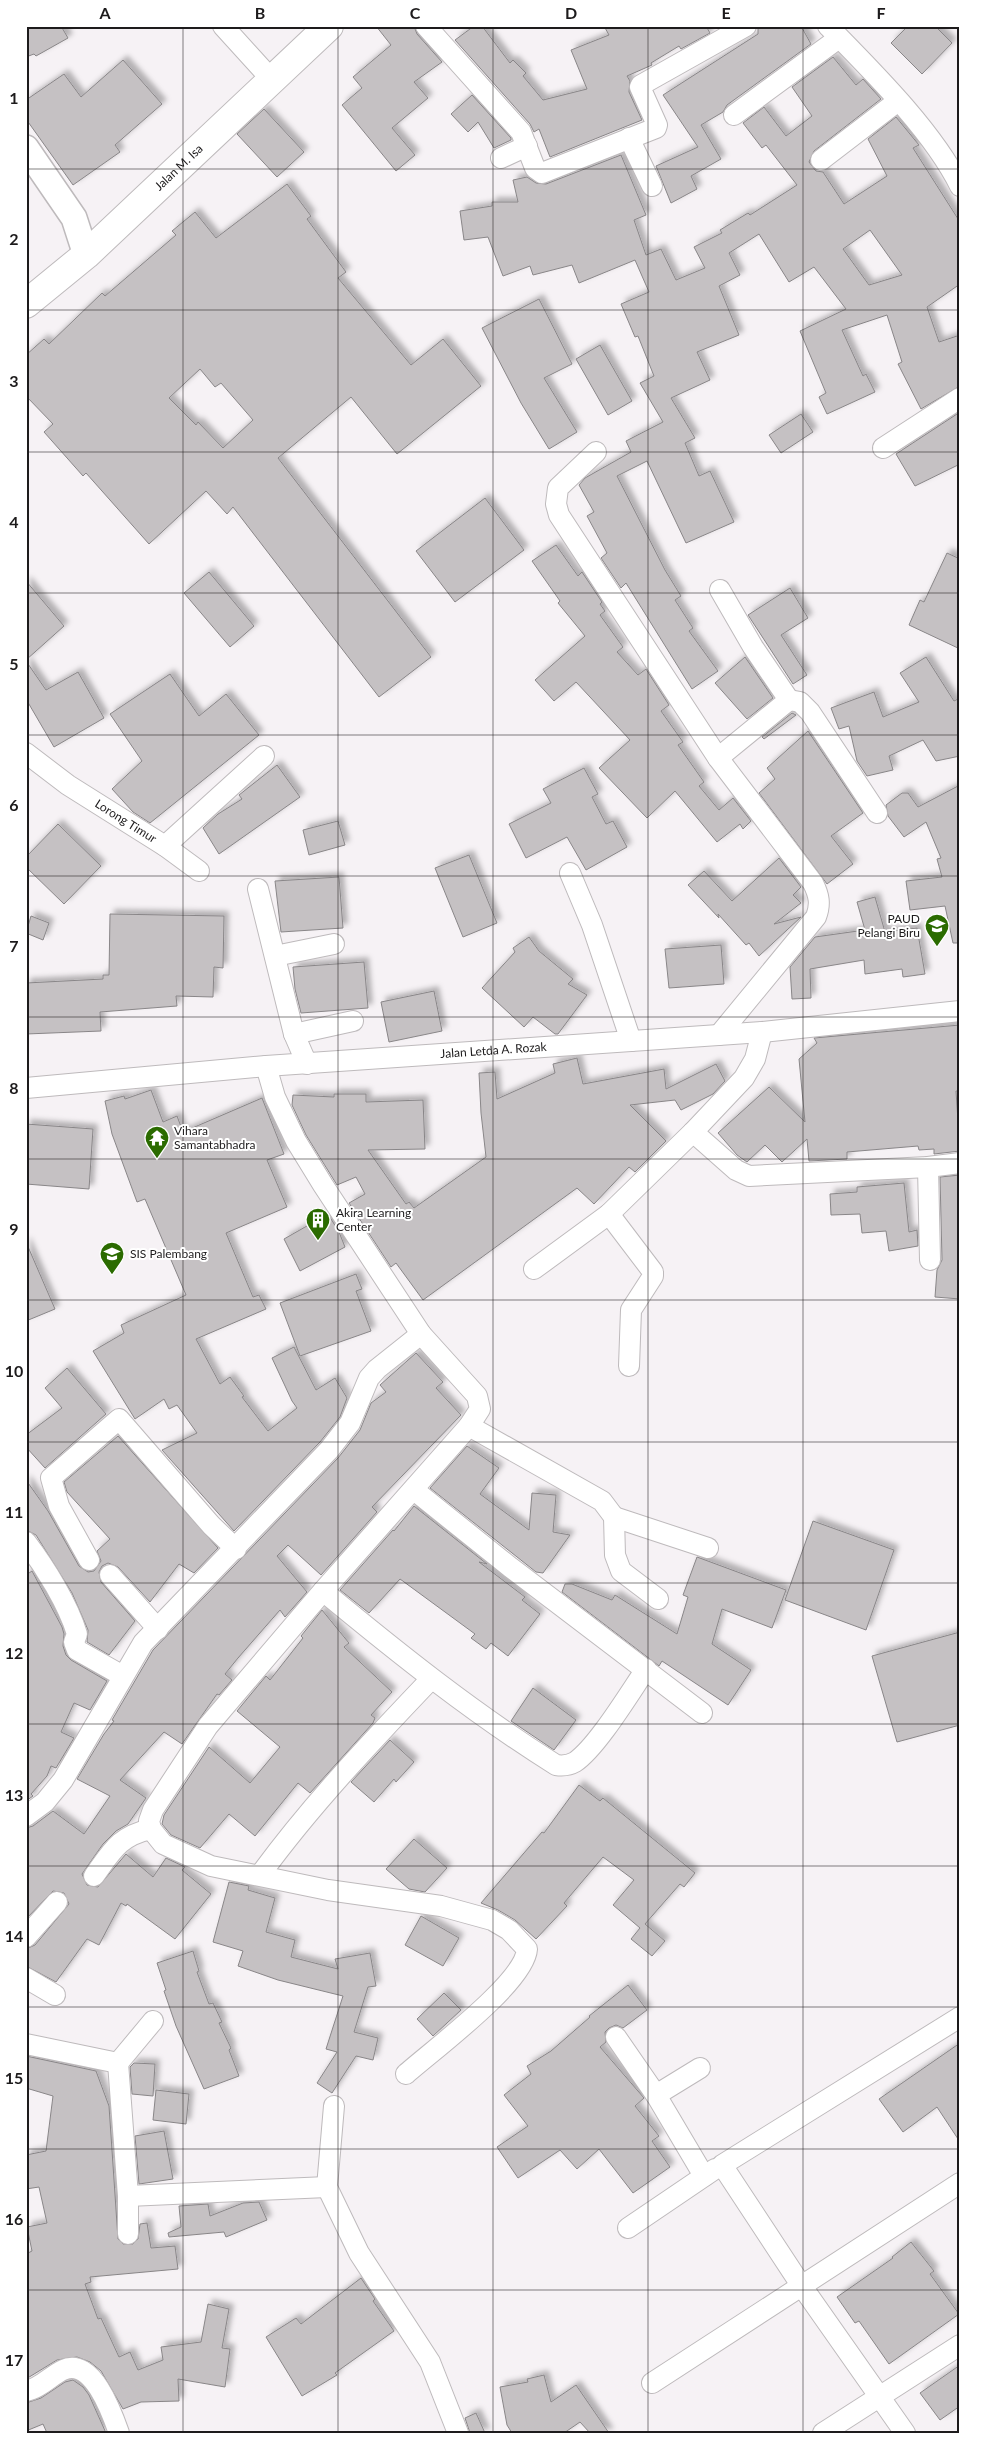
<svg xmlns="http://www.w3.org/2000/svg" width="986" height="2459" font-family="Lato,sans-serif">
<defs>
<filter id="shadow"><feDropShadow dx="4.5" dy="-4.5" stdDeviation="2.5" flood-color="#0004"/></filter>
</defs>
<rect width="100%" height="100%" fill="#f6f2f5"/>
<path fill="#c5c1c3" stroke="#898688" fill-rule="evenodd" filter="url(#shadow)" d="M26 26H61L68 38 36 56 34 54 26 57Z
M376 26H414L417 34 442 62 414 82 428 98 392 128 415 155 396 171 342 105 362 88 353 77 391 45Z
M474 26H482L510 63 513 60 526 73 523 76 543 100 587 89 571 50 609 35 604 26H706L710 33 681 49 679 46 651 63 652 65 627 76 630 81 629 92 642 120 550 157 539 129 534 132 530 124 455 40Z
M758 26H801L811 44 727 105 723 112 701 125 721 159 691 176 697 189 671 203 656 166 698 147 663 95 758 34Z
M908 26H935L952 43 922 74 891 43Z
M833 57 856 85 863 79 881 99 814 151 809 162 816 171 823 172 844 204 887 176 868 139 896 117 919 145 913 148 960 222V284L927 307 939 342 960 335V386L921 409 898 364 902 362 887 315 842 330 863 376 866 374 875 392 827 414 819 397 826 393 800 331 846 309 814 267 789 282 759 234 729 253 740 275 719 286 739 335 697 352 710 380 671 398 695 438 685 443 699 476 710 471 734 522 686 543 647 461 617 476 665 570 681 596 675 600 693 628 689 631 718 671 692 689 626 583 621 588 601 558 607 553 587 516 594 512 579 485 585 478 631 452 626 441 663 422 640 383 654 376 638 336 635 337 621 304 649 292 635 260 579 283 572 265 533 275 530 266 503 276 488 237 464 240 460 211 492 206V202H518L513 180 527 177 536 183 546 184 621 155 646 215 634 220 646 255 661 249 676 280 705 268 694 247 722 233 720 230 748 213 750 215 797 185 766 145 762 148 743 123 764 107 786 136 812 116 792 87ZM870 230 902 275 869 285 843 249Z
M123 60 162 104 115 145 120 152 73 185 26 119V100L64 74 81 97Z
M472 95 511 138V140L494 148 478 122 468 132 451 114Z
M264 109 304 152 277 177 237 134Z
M287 184 311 216 307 219 346 272 338 278 411 365 443 339 481 386 397 454 351 397 278 458 431 657 379 697 233 507 227 514 206 491 149 544 86 473 83 476 44 432 53 424 26 396V355L44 339 49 344 102 293 105 296 176 235 172 231 195 212 216 238ZM200 369 215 387 221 383 253 420 223 448 198 422 196 425 169 398Z
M539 299 572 364 544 378 577 432 549 449 521 403 482 328Z
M600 345 632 401 608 415 576 359Z
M960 412V464L915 486 896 454Z
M801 414 813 432 781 453 769 435Z
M485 498 524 550 455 602 416 551Z
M556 545 578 576 582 572 602 602 600 604 605 611 600 615 623 647 617 652 638 675 646 669 669 705 661 711 683 742 678 745 704 782 699 786 719 810 733 798 751 821 743 829 740 824 717 842 675 791 647 818 599 768 630 740 576 682 554 701 535 680 585 636 558 603 560 601 532 561Z
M947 553 960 559V649L909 625 920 600 924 602Z
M209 572 254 626 230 647 184 593Z
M26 581 64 626 26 660Z
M790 588 808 618 781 635 807 675 793 684 748 615Z
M745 657 773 698 747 719 715 683Z
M926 657 954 701 960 698V756L936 761 923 740 889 756 893 770 867 776 857 761 849 726 839 729 831 708 874 692 883 717 919 702 900 673Z
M26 661 46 690 78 672 104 718 54 747 26 699Z
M170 674 199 716 226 694 259 735 150 823 133 812 112 789 142 761 110 714Z
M792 713 796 715 764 739 762 737Z
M808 731 863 813 831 836 853 864 827 884 759 793 775 779 767 768Z
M277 765 300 797 219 854 203 828 218 814 242 799 239 795Z
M584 768 598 794 592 797 606 824 613 821 627 847 586 870 567 837 526 858 509 824 551 803 543 789Z
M958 786 960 943H953L945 906 910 910 906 881 942 877 937 859 941 858 926 822 904 837 888 816 886 805 902 793H908L918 807Z
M338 821 345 845 309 855 303 830Z
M58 824 101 866 64 904 26 867V857Z
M469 855 497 923 463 937 435 868Z
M779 858 801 887 793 895 801 903 774 924 801 917 759 956 749 943 746 945 718 914 719 918 688 885 704 871 732 901Z
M339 877 343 928 281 932 275 881Z
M875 897 885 932 917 928 925 974 903 977 902 969 865 974 864 960 810 969 811 998 792 999 790 967 815 937 865 930 857 902Z
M110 914 224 916 223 968 214 967 213 997 176 996 177 1006 100 1012 101 1031 26 1034V983L103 979V975H109Z
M31 916 49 923 43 940 26 933Z
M529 937 539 951 573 979 568 984 587 995 558 1034H555L533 1017 524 1027 482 988 515 952 513 948Z
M721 945 724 984 669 988 665 949Z
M364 962 368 1008 301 1013 295 989 293 967Z
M434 991 442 1031 389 1042 381 1002Z
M960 1025V1091H956L960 1151 934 1154V1149L919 1150 918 1146 847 1152V1159L809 1161 807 1139 782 1162 765 1145 747 1162 737 1155 718 1133 769 1087 805 1122 799 1059 817 1043 814 1038Z
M577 1058 583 1084 664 1069 666 1089 716 1064 725 1081 713 1094 681 1110 675 1100 630 1105 666 1141 635 1172 629 1167 594 1204 577 1188 423 1300 396 1263 391 1267 349 1203 365 1194 356 1177 337 1185 306 1135 292 1105 293 1095 334 1097V1094H366V1102L423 1100 425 1149 368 1150 406 1204 409 1202 414 1208 486 1157 481 1113 479 1073 495 1072 497 1099 555 1073 553 1064Z
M151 1090 163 1122 177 1116 183 1132 262 1098 284 1154 267 1160 287 1207 226 1233 253 1297 259 1295 266 1309 196 1339 220 1384 230 1377 244 1396 242 1397 268 1431 297 1408 292 1401 272 1358 294 1347 316 1390 335 1378 347 1398 340 1417 320 1442 234 1531 162 1450 197 1433 177 1405 169 1409 164 1399 135 1419 93 1351 124 1333 121 1325 186 1295 145 1199 137 1202 112 1134 105 1101 124 1096 125 1099Z
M26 1124 93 1129 89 1189 26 1184Z
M960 1175V1299L935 1297 937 1270 942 1260 940 1177Z
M904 1183 909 1232 917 1230 918 1246 889 1251 886 1231 862 1233 860 1214 831 1215 830 1194 857 1192V1187Z
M328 1214 339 1232 345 1247 300 1271 284 1239Z
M26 1242 55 1309 26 1321Z
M356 1274 362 1289 356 1291 371 1331 300 1356 280 1303Z
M416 1353 443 1382 436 1388 461 1415 372 1507 377 1512 321 1575 288 1545 277 1556 307 1592 285 1617 280 1610 238 1658 225 1674 232 1680 219 1695 217 1694 182 1744 164 1732 120 1780 146 1798 128 1824 116 1831 103 1844 82 1874 87 1885 98 1887 126 1854 153 1877 166 1858 185 1867 182 1870 211 1894 175 1939 127 1904 126 1906 121 1903 99 1945 87 1939 56 1982 26 1966V1949L35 1945 69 1904 64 1893 53 1891 26 1919V1828L33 1826 53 1811 84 1834 110 1796 77 1779 104 1734 114 1721 112 1720 153 1650 338 1458 360 1430 371 1403 386 1392 380 1385Z
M67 1368 106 1414 45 1468 26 1447V1435L62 1408 45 1388Z
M118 1436 218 1548 194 1573 179 1564 150 1602 118 1567 108 1563 102 1566 99 1572 101 1582 135 1621 109 1655 87 1642 88 1630 72 1593 36 1535 26 1530V1480L48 1511 79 1566 88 1572 94 1571 101 1561 97 1551 110 1539 67 1492 64 1482Z
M467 1446 499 1468 480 1494 529 1530 532 1493 556 1495 553 1532 570 1535 543 1573 536 1572 430 1488Z
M414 1506 487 1564 479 1562 525 1597 522 1600 540 1614 508 1656 491 1643 486 1649 471 1638 475 1634 400 1579 369 1613 340 1590 393 1530 394 1531Z
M813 1521 894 1550 866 1630 785 1600Z
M697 1557 786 1590 772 1628 722 1609 712 1644 751 1670 728 1705 662 1661 659 1666 562 1592 565 1584H572L612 1600 615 1595 677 1634 688 1597 683 1595Z
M32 1571 62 1627 64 1634 63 1646 66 1655 71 1660 107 1681 90 1710 74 1703 61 1732 74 1738 56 1768 51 1766 47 1776 31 1794 33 1796 26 1801V1575Z
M322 1610 349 1643 344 1647 392 1692 371 1715 375 1718 373 1723 310 1793 298 1783 255 1836 229 1814 200 1848 171 1835 162 1824 164 1815 209 1747 250 1783 280 1747 237 1711 266 1676 270 1680 303 1638 301 1636Z
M960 1632V1725L897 1742 872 1656Z
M533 1688 576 1720 554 1750 511 1721Z
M390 1740 414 1762 396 1782 394 1779 374 1802 351 1782Z
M579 1785 600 1801 603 1798 695 1873 684 1887 680 1884 645 1924 665 1941 652 1956 631 1939 640 1928 613 1905 634 1880 603 1857 564 1903 567 1906 536 1939 515 1920 498 1910 481 1903 542 1832 544 1833Z
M414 1839 447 1868 425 1892 409 1889 386 1869Z
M229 1882 249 1886 248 1890 275 1898 266 1932 295 1940 291 1957 338 1969 335 1959 370 1953 376 1986 368 1987 354 2032 378 2038 373 2060 356 2056 332 2093 317 2083 337 2052 326 2049 343 1996 278 1980 238 1966 243 1951 213 1942Z
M421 1916 459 1938 443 1966 405 1945Z
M193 1951 199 1971 197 1972 209 2004 213 2003 222 2022 219 2023 231 2048 229 2050 239 2076 204 2089 176 2026 164 1991 166 1990 157 1963Z
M628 1985 647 2010 623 2028 616 2025 609 2028 605 2032 606 2042 600 2047 644 2098 635 2106 659 2136 652 2141 670 2167 633 2193 599 2149 577 2169 560 2150 518 2178 497 2147 528 2126 504 2095 531 2074 527 2066 551 2051 590 2017 589 2016Z
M444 1993 461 2010 433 2036 417 2019Z
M960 2043V2142L937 2107 903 2132 879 2099Z
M26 2056 96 2071 109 2106 118 2239 123 2244H133L138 2239 140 2224 147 2223 151 2248 175 2246 178 2269 90 2277 91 2282 85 2284 98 2319 101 2318 119 2357 130 2352 138 2370 163 2360 161 2347 201 2342 208 2304 229 2309 222 2348 230 2349 225 2387 178 2379 179 2401 141 2402 123 2409 101 2371 90 2362 77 2357 57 2360 26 2379V2254L32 2251 27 2227 47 2223 39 2187 26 2189V2155L46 2151 53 2096 26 2088Z
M134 2063 155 2064 153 2096 132 2094 130 2067Z
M156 2090 189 2094 186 2124 153 2120Z
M164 2131 173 2179 139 2184 135 2136Z
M259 2202 267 2220 226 2237 224 2232 169 2237 168 2233 181 2227 179 2206 208 2204 210 2216 243 2203Z
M911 2242 934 2271 930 2274 959 2314 889 2364 859 2321 855 2323 837 2297 893 2258 892 2257Z
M361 2278 375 2299 373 2301 394 2331 335 2373 337 2375 302 2396 266 2337 296 2318 301 2324Z
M960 2365V2406L940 2420 920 2393Z
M544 2375 551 2402 576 2385 609 2433H590L580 2422 564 2433H512L507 2425 500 2387 528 2382 527 2379Z
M73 2380 83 2387 89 2395 106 2433H47L43 2424 26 2431V2403L41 2398 65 2382Z
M476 2413 485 2433H470L465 2418Z"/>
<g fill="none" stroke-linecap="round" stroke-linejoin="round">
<defs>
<g id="minor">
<path d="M223 26 272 80"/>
<path d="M426 26 521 132 535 168 542 173 656 128 657 125 640 87 641 85 746 26"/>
<path d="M828 26C871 70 933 131 960 186"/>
<path d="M734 115 839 38"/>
<path d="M629 138 652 186"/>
<path d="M501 158 527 146"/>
<path d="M821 160 898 101"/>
<path d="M883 448 960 398"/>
<path d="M596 452 558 488 556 504 559 515 718 758 813 883C819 895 821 904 816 917L719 1035"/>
<path d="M789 700 800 702 810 712 877 813"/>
<path id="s1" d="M26 753 68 785 165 846 264 756"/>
<path d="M718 758 789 700 753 647 720 590"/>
<path d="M165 846 199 871"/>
<path d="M570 873 592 925 631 1041"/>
<path d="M258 889 294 1034 307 1064"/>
<path d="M275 956 334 944"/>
<path d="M294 1034 353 1021"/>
<path d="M266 1066 275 1097 296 1141 323 1185 421 1334 477 1396 480 1409 469 1426 323 1591 208 1726 153 1810 149 1821 151 1829 163 1844 211 1866 328 1890 441 1906 492 1920 509 1930 527 1949C525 1982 433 2050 406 2074"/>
<path id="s2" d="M26 1088 266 1066 762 1032 960 1011"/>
<path d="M693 1132 736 1170 749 1176 928 1167 960 1163"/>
<path d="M928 1167 930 1260"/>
<path d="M609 1214 653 1272V1276L631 1310 629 1366"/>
<path d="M534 1269 609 1214 693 1132 744 1078 755 1059 762 1032"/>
<path d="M469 1426 602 1501 614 1517 615 1555 621 1571 658 1599"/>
<path d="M414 1490 510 1567 702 1713"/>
<path d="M614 1517 708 1548"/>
<path d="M26 1542C45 1567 68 1604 77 1634L74 1642 77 1650 123 1676"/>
<path d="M89 1560 59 1506 51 1478 119 1419 211 1525 236 1549"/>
<path d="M110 1575 158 1629"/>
<path d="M323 1591C398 1653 473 1713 556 1765 563 1766 568 1766 575 1762 597 1747 629 1694 646 1669"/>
<path d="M26 1816 45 1802 63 1780 143 1643 329 1450 350 1423 369 1378 377 1369 421 1334"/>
<path d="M260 1875C311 1805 371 1742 431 1679"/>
<path d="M94 1876C112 1851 119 1836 151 1829"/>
<path d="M26 1937 57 1902"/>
<path d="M26 1978 55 1995"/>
<path d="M616 2037 656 2095 704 2176"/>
<path d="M26 2044 118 2063 153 2021"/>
<path d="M118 2063 128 2196V2234"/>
<path d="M656 2095 700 2068"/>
<path d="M334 2106 327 2187 359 2253 430 2362 458 2433"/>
<path d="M128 2196 327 2187"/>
<path d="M628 2228 715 2169"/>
<path d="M652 2383 960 2183"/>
<path d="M26 2391C39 2389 52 2375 63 2370 92 2356 112 2413 119 2433"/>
<path d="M823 2433 960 2345"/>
<path d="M905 2433 801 2285 722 2165 960 2017"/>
</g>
<path id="tertiary" d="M26 148 74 218 86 255"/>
<g id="secondary">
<path id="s3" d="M26 304 86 255 329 26"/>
</g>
</defs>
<use href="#minor" stroke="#bebabc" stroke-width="22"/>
<use href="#tertiary" stroke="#bebabc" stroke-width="28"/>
<use href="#secondary" stroke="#bebabc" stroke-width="30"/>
<use href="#minor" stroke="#fff" stroke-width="20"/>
<use href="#tertiary" stroke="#fff" stroke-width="25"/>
<use href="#secondary" stroke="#fff" stroke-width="28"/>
</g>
<path fill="none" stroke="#1d1b1c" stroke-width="1" stroke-opacity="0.55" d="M183 26V2433M338 26V2433M493 26V2433M648 26V2433M803 26V2433M26 169H960M26 310H960M26 452H960M26 593H960M26 735H960M26 876H960M26 1017H960M26 1159H960M26 1300H960M26 1442H960M26 1583H960M26 1724H960M26 1866H960M26 2007H960M26 2149H960M26 2290H960"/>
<defs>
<symbol id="school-pin" viewBox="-11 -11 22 30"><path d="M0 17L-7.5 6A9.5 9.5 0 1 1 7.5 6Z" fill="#2b6b00" stroke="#fff"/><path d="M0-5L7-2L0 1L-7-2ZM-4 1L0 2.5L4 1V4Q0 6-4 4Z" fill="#fff"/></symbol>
<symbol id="temple-pin" viewBox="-11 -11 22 30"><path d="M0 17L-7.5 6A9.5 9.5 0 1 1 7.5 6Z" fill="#2b6b00" stroke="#fff"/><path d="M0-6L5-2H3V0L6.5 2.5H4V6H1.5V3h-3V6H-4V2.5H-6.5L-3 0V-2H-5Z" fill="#fff"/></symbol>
<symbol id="building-pin" viewBox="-11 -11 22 30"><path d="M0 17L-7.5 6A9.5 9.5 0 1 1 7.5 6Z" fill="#2b6b00" stroke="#fff"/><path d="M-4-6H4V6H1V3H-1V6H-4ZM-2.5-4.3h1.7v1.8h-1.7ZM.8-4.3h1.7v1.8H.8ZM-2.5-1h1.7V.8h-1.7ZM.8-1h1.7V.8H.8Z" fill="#fff"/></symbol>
</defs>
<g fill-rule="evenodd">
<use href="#school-pin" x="923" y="912" width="28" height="38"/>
<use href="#temple-pin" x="143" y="1124" width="28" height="38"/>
<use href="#building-pin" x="304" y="1206" width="28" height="38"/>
<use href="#school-pin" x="98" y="1240" width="28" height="38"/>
</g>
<g text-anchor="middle" stroke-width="4" stroke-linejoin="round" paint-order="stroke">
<g font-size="12" fill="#1d1b1c" stroke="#fff">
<text dy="4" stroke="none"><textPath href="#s3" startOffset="205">Jalan M. Isa</textPath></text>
<text dy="4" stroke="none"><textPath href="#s1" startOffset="121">Lorong Timur</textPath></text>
<text dy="4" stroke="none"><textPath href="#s2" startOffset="469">Jalan Letda A. Rozak</textPath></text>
</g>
<g font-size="12" fill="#1d1b1c" stroke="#fff" text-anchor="start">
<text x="920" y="923" text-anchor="end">PAUD<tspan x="920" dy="14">Pelangi Biru</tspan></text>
<text x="174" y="1135">Vihara<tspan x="174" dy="14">Samantabhadra</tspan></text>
<text x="336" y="1217">Akira Learning<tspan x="336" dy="14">Center</tspan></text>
<text x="130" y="1258">SIS Palembang</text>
</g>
</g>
<rect width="986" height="2459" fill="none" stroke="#ffffff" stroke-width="55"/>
<rect x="28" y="28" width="930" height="2404" fill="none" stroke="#1d1b1c" stroke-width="2"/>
<g font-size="16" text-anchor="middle" font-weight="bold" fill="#1d1b1c">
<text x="105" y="19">A</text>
<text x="260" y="19">B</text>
<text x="415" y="19">C</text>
<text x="571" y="19">D</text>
<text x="726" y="19">E</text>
<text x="881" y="19">F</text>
<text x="14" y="104">1</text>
<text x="14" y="245">2</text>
<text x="14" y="387">3</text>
<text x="14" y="528">4</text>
<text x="14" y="670">5</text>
<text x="14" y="811">6</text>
<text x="14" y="952">7</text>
<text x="14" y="1094">8</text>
<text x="14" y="1235">9</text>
<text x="14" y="1377">10</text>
<text x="14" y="1518">11</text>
<text x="14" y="1659">12</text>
<text x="14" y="1801">13</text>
<text x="14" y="1942">14</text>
<text x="14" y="2084">15</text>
<text x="14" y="2225">16</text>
<text x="14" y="2366">17</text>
</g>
</svg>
